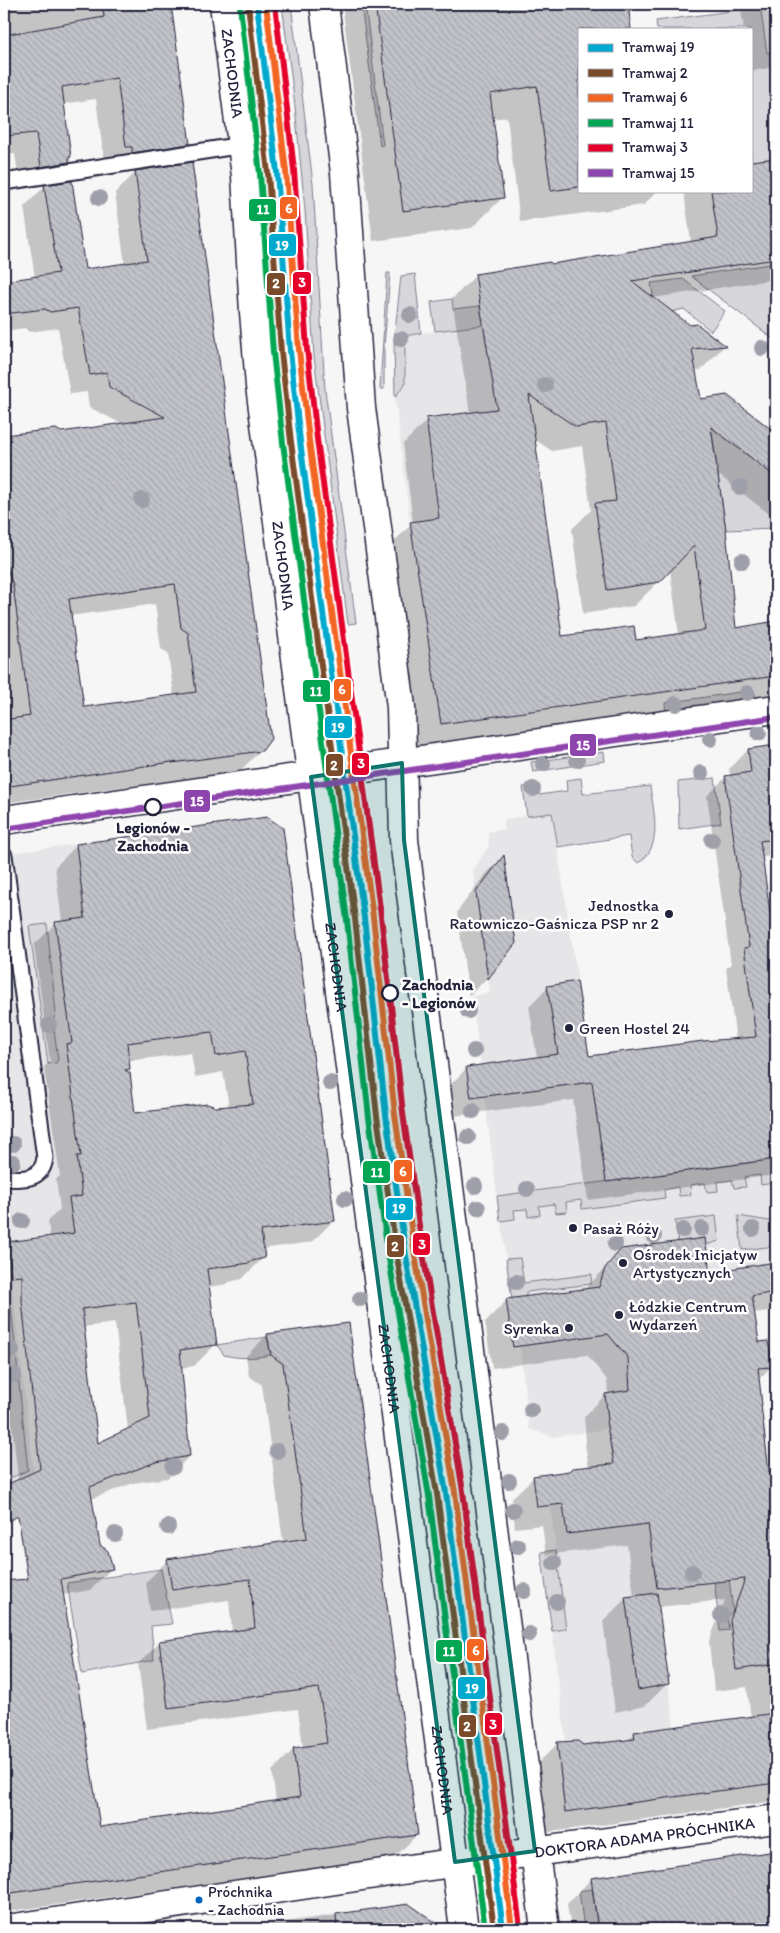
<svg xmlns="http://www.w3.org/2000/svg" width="780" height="1933" font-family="Itim,sans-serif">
<defs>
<pattern id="building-back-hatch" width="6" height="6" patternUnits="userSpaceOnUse" patternTransform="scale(1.25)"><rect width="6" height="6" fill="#c2c2c9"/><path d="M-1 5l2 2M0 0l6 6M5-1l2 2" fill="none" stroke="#a6a6ae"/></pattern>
</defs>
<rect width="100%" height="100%" fill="#f6f6f7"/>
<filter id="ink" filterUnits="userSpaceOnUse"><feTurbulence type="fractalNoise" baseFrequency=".02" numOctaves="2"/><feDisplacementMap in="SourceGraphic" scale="10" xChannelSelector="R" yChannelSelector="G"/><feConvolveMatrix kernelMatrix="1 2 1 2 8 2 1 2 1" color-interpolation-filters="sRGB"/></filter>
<g filter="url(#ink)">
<path fill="#e6e6e9" d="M484 325 510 508 410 522 395 397V336Z
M552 812 591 1068 606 1181 776 1159V1262L724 1270 635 1425 553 1437 529 1429 520 1348 507 1300 512 1299 497 1196 472 996 490 993 473 871 489 845 488 832 504 829V819Z
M76 844 85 918 56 922 72 1043 66 1045 82 1158 87 1232 7 1242 34 1472 4 1486V854Z
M644 1493 683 1796 565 1812 557 1743 566 1741 552 1631 566 1629 550 1505Z
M409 1904 428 1917 430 1929H227Z"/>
<path fill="#d7d7db" stroke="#7c7c8b" d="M241 4H250C263 105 275 205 279 307L271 308 263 175Z
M282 4H291L313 184 325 390 356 623 348 624 314 356 305 210 295 106Z
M361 4H365L383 145 380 146Z
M746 4H760L767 53 776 52V158L751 162V29H657L656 21 747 9Z
M776 263V341L691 276Z
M387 273H390L384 348V389H380Z
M415 274 421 333 405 336V384L395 397 394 340 401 276Z
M683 279 725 311 711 331 684 309 656 315 651 283Z
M452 299 453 309 480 306 484 325 435 331 431 302Z
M711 427 776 477V528L726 530Z
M754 690 756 699 666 712 665 703Z
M604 752 605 761 533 772 531 762Z
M581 778 583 794 650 786C653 810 664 848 638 863L632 857 629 836 558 847 552 813 527 816 523 787 537 784 539 795 567 791 566 780Z
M715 778 721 823 679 829 678 782Z
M47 924 56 1013 53 1021 58 1060 56 1063 48 1064 29 926Z
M776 1159V1173L771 1174 773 1183 761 1185 760 1175 744 1177 746 1187 734 1188 732 1180 717 1182 718 1191 707 1192 705 1183 690 1185 691 1195 679 1196 678 1187 664 1190 665 1198 582 1209 581 1200 566 1202 567 1212 556 1213 554 1204 539 1206 540 1215 528 1217 527 1209 514 1210 515 1219 500 1221 497 1196Z
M716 1216 719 1241 706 1245 705 1238 678 1242 675 1221Z
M738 1216 776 1222V1246L742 1250Z
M520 1258 524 1283 592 1274 591 1284 526 1292V1297L512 1299 506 1259Z
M4 1305 11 1306 28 1470 4 1481Z
M267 1337 271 1355C254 1358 241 1359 224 1355L217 1345Z
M556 1550 566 1629 552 1631 541 1552Z
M726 1554 733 1611 727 1617 729 1630 720 1631 711 1555Z
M161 1569 172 1624 151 1626 154 1660 82 1674 67 1583Z
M592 1889 598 1929H584L579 1891Z"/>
<path fill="#0003" fill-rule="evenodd" d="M4 4H169L188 143 167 165 111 173 110 167 105 168 96 99 63 104 70 156 68 159V162L47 183 20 188 15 154 4 155Z
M342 4H626L630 29H579V191H657L644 205 520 222 507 117 492 119 503 197 472 228 373 241Z
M740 4H776V67L751 71V29H744Z
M776 159V279L653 298 690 326 696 325 724 346 701 370 695 371 700 400 773 432 776 431V519L716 473 735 629 776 623V696L418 748 387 548 413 523 403 444 427 420 470 414 452 299 476 275 552 266 691 242 684 193 686 191H751V163ZM428 438H430L441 524H439ZM534 439 552 451 582 446 591 510 572 529 583 614 634 606 670 570 679 635 635 642 561 638Z
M136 172 261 750 240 771 4 803V720H8L4 691V436L56 430 60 433 122 424 89 407 87 392 70 394 58 328 29 332 25 328 4 331V283L35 278 24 207 44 187 71 182 84 271 125 265 115 193ZM155 604 161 649 168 653 174 696 83 709 70 616Z
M776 746V856L761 857 776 965V1177L775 1175 588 1200 573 1100 453 1116 448 1087 467 1068 537 1058 529 1006 548 987 588 1057 736 1040 726 968 731 964 707 796 726 777H731L729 769 748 750Z
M267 818 334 1220 312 1242 262 1249 264 1257 242 1279 229 1282 227 1284 208 1287 216 1344 194 1366 180 1368 189 1456 168 1478 133 1483 91 1499 98 1546 111 1569 90 1590 62 1595 99 1829 276 1802 272 1771 293 1750 303 1748 298 1709 147 1729 138 1664 160 1642 232 1632 229 1600 150 1611 146 1582 168 1560 283 1542 262 1385 249 1376 246 1356 267 1335 348 1324 417 1835 395 1857 4 1912V1563L6 1581 29 1578 4 1352V1248L8 1243 50 1238 48 1221 60 1209 56 1179 60 1176 44 1067 50 1061 34 945 56 923 62 922 55 867 77 845ZM191 1053 195 1077 223 1072 229 1107 134 1115 126 1072 129 1069 128 1061ZM115 1323 128 1430 97 1444 83 1327Z
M503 857 514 942 487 978 469 996 457 912 484 876Z
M622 1251 709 1273 776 1264V1310L754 1313 758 1343 772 1366 758 1380 768 1474 776 1473V1801L543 1833 536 1765 557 1744 577 1742 583 1746 627 1741 635 1733 751 1718 747 1687 714 1691 709 1642 725 1600 658 1607 668 1683 645 1706 615 1712 603 1621 626 1598 634 1597 627 1545 546 1555 542 1525 515 1528 512 1498 534 1477 589 1468 585 1444 586 1442 584 1417 605 1395H608L607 1380 587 1355 492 1368 485 1322 507 1300 584 1290Z
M776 1852V1929H571L567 1904 591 1879Z
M409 1905 427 1918 429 1929H239Z"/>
<path fill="url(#building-back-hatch)" stroke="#22223b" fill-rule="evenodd" d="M102 4H171L190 144 132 153V147H126L117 78 62 87 71 157H69V162L41 167 36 133 4 136V35L104 17Z
M375 4H628L631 29H579V187L551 191 537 86 490 94 504 198 403 211Z
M776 158V259L632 281 690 325 697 324 726 346 692 349 701 399 727 395 776 433V477L711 427 726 530 736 628 776 621V676L441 724 410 522 439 518 426 418 497 409 475 274 550 262 552 264 718 237 711 191H751V161ZM529 395 576 427 606 423 616 501 595 503 607 590 660 582 694 546 705 630 636 640 634 626 562 636Z
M192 162 271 739 262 751 172 763V762L4 787V720L30 716 13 585 4 560V435L56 429 61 432 165 417 109 387 107 372 90 375 78 308 50 312 45 309 4 314V281L58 273 44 185 72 181 85 269 147 260 135 171ZM175 584 181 628 188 633 196 692 84 707 69 599Z
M776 745V839L760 841 776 955V1159L606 1182 592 1082 471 1098 466 1067 558 1054 547 986 577 981 589 1056 703 1041 756 1037 744 948 749 947 725 776 751 772 748 749Z
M267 817 283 828 335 1221 261 1231 265 1258 252 1261 250 1263 207 1269 217 1345 180 1350 190 1456 156 1462 90 1487 100 1545 108 1551 113 1569 61 1579 100 1827 300 1797 293 1748 327 1743 319 1688 168 1708 159 1641 255 1628 250 1579 172 1590 167 1559 307 1538 283 1364 271 1355 267 1334 349 1323 418 1835 4 1894V1581L28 1579 18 1516 4 1523V1486L40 1469 22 1301V1276L11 1277 7 1242 74 1233 69 1198 82 1196 77 1156H81L66 1044 72 1043 55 922 85 918 76 844ZM212 1032 216 1056 245 1051 253 1104 216 1107 207 1104 135 1113 130 1073 125 1070 130 1069 127 1043ZM136 1302 150 1418 98 1443 82 1309Z
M504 855 516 943 488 979 476 892Z
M705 1238 710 1272 776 1262V1292L752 1296 759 1342 768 1341 773 1367 758 1368 762 1405H761L769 1472H772L773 1482H776V1664L736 1670 730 1620 745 1579 657 1588 648 1524 567 1534 563 1504 537 1507 533 1476 569 1471 572 1468 614 1464 606 1421 608 1420 605 1394 630 1390 628 1358 608 1334 513 1347 506 1299 599 1287 605 1268 621 1249Z
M657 1593 669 1684 638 1690 625 1597Z
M776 1713V1783L565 1812 557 1742 578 1741 583 1745 635 1739 634 1732Z
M776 1851V1921L752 1925V1929H598L591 1878Z
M409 1904 445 1929H337L336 1914Z"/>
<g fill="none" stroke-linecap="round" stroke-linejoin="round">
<defs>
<path id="service" d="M4 182 243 145
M4 855 45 1158C42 1181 22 1179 4 1178"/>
<g id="tertiary">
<path d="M4 820 776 709"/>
<path id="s1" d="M7 1929 416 1868 776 1819"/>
</g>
<g id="secondary">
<path id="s2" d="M224 4 246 176 254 312 260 386 464 1929"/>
<path d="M324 4 345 173 361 408 401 707 404 840 545 1929"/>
</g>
</defs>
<use href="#service" stroke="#22223b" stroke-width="19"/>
<use href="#tertiary" stroke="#22223b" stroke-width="31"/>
<use href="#secondary" stroke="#22223b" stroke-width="31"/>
<use href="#service" stroke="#fff" stroke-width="15"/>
<use href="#tertiary" stroke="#fff" stroke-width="28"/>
<use href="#secondary" stroke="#fff" stroke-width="28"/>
<defs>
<path id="tram-1" d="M257 4 277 172 290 351 300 441 364 918 386 1115 406 1256 446 1493 503 1929"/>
<path id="tram-2" d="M248 5 268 173 281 352 291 442 355 919 377 1116 397 1257 437 1494 494 1929"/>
<path id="tram-3" d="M266 4 286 171 299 350 309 440 373 917 395 1114 415 1255 455 1492 512 1928"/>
<path id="tram-4" d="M240 6 260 174 273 352 283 443 347 920 369 1117 389 1259 429 1496 485 1929"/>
<path id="tram-5" d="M275 4 294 170 307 349 317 439 381 916 403 1113 423 1253 463 1491 520 1927"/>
<path id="tram-6" d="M4 829 776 717"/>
</defs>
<use href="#tram-1" stroke="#fff" stroke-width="10"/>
<use href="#tram-2" stroke="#fff" stroke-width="10"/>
<use href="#tram-3" stroke="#fff" stroke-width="10"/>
<use href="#tram-4" stroke="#fff" stroke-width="10"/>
<use href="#tram-5" stroke="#fff" stroke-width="10"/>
<use href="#tram-6" stroke="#fff" stroke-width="10"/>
<use href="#tram-1" stroke="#00a9ce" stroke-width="6"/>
<use href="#tram-2" stroke="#7a4b2a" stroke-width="6"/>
<use href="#tram-3" stroke="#f26522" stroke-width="6"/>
<use href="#tram-4" stroke="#00a651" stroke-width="6"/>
<use href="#tram-5" stroke="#e4002b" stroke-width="6"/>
<use href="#tram-6" stroke="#8e44ad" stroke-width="6"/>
</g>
<g fill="#9f9faa">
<circle cx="99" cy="198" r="8"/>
<circle cx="410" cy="315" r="8"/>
<circle cx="401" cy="339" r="8"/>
<circle cx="762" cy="348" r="8"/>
<circle cx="545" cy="385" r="8"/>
<circle cx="740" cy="487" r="8"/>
<circle cx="142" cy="500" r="8"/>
<circle cx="742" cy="561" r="8"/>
<circle cx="747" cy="693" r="8"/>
<circle cx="676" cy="704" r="8"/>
<circle cx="759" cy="733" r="8"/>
<circle cx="710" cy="739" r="8"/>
<circle cx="577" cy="760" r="8"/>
<circle cx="543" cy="764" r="8"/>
<circle cx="701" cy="773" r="8"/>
<circle cx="533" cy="789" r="8"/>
<circle cx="712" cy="840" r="8"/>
<circle cx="468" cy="1011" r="8"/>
<circle cx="49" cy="1025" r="8"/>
<circle cx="474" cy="1051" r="8"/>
<circle cx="330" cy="1083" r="8"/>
<circle cx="473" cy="1111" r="8"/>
<circle cx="468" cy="1137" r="8"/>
<circle cx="13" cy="1144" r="8"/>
<circle cx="13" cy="1162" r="8"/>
<circle cx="475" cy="1186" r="8"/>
<circle cx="527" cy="1189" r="8"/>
<circle cx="345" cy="1199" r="8"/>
<circle cx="478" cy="1208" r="8"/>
<circle cx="22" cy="1221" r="8"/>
<circle cx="702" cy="1229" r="8"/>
<circle cx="753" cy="1229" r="8"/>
<circle cx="683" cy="1230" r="8"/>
<circle cx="654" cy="1236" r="8"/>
<circle cx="615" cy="1244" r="8"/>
<circle cx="516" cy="1282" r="8"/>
<circle cx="360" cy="1299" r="8"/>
<circle cx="12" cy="1350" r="8"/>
<circle cx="14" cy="1375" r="8"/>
<circle cx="531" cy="1410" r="8"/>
<circle cx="503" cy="1433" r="8"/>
<circle cx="277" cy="1451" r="8"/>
<circle cx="173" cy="1467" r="8"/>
<circle cx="509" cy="1481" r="8"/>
<circle cx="513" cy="1510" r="8"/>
<circle cx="168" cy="1527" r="8"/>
<circle cx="115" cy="1534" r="8"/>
<circle cx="518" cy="1546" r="8"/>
<circle cx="554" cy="1563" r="8"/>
<circle cx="692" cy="1572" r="8"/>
<circle cx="524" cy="1591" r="8"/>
<circle cx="557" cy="1602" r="8"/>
<circle cx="721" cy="1615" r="8"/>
<circle cx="529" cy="1634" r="8"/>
</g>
</g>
<path fill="#0f766e" fill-opacity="0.2" stroke="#0f766e" stroke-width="4" stroke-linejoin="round" d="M402 763 404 840 535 1851 455 1862 311 777Z"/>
<g fill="#fff" stroke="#22223b" stroke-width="2.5">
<circle cx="153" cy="807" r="8"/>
<circle cx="390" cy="993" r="8"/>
</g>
<g fill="#22223b" stroke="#fff" stroke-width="2">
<circle cx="669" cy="914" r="5"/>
<circle cx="569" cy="1028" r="5"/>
<circle cx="573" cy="1228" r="5"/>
<circle cx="623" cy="1263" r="5"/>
<circle cx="619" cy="1315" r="5"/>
<circle cx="569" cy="1328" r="5"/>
</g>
<circle fill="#0065bd" stroke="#fff" stroke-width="2" cx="199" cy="1900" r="4.5"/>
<g text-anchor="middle" stroke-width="5" stroke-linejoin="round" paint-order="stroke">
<g font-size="15" fill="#22223b" stroke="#fff" text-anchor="start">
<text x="208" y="1897">Próchnika<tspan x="208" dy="18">- Zachodnia</tspan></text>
</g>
<g font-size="16" fill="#22223b" stroke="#fff">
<text dy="6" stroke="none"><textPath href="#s2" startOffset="70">ZACHODNIA</textPath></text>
<text dy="6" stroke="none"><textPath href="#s2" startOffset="565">ZACHODNIA</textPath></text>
<text dy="6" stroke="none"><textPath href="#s2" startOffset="970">ZACHODNIA</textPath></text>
<text dy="6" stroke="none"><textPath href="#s2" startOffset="1375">ZACHODNIA</textPath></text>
<text dy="6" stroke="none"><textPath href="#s2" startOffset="1780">ZACHODNIA</textPath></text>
<text dy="6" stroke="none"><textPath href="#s1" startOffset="644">DOKTORA ADAMA PRÓCHNIKA</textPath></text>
</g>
<g font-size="16" font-weight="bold" fill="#22223b" stroke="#fff">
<text x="153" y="833">Legionów -<tspan x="153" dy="18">Zachodnia</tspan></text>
<text x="402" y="990" text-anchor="start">Zachodnia<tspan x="402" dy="18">- Legionów</tspan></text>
</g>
<g font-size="16" fill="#22223b" stroke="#fff" text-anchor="start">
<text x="659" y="911" text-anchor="end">Jednostka<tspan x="659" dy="18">Ratowniczo-Gaśnicza PSP nr 2</tspan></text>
<text x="579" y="1034">Green Hostel 24</text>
<text x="583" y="1234">Pasaż Róży</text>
<text x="633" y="1260">Ośrodek Inicjatyw<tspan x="633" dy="18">Artystycznych</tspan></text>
<text x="629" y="1312">Łódzkie Centrum<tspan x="629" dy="18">Wydarzeń</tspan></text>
<text x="559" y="1334" text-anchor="end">Syrenka</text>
</g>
</g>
<g stroke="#fff" stroke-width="2">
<rect x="279" y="196" width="19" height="24" rx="5" fill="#f26522"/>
<rect x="248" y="198" width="29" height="24" rx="5" fill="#00a651"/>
<rect x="268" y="233" width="29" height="24" rx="5" fill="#00a9ce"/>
<rect x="292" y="271" width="20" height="24" rx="5" fill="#e4002b"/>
<rect x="266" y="272" width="20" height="24" rx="5" fill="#7a4b2a"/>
<rect x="333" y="678" width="19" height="24" rx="5" fill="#f26522"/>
<rect x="302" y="679" width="29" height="24" rx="5" fill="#00a651"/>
<rect x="324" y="715" width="29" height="24" rx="5" fill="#00a9ce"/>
<rect x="569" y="733" width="28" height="24" rx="5" fill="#8e44ad"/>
<rect x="351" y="752" width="19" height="24" rx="5" fill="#e4002b"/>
<rect x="325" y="753" width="19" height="24" rx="5" fill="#7a4b2a"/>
<rect x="183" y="789" width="28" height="24" rx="5" fill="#8e44ad"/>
<rect x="393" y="1159" width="20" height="24" rx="5" fill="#f26522"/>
<rect x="362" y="1160" width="29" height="24" rx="5" fill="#00a651"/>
<rect x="385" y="1197" width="29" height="24" rx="5" fill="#00a9ce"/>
<rect x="412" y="1232" width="19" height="24" rx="5" fill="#e4002b"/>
<rect x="386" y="1234" width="19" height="24" rx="5" fill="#7a4b2a"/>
<rect x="466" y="1638" width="19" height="24" rx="5" fill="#f26522"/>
<rect x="435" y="1639" width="28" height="24" rx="5" fill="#00a651"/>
<rect x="457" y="1676" width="29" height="24" rx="5" fill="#00a9ce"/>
<rect x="484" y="1712" width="19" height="24" rx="5" fill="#e4002b"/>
<rect x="458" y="1714" width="19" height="24" rx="5" fill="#7a4b2a"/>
</g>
<g font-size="14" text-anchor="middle" font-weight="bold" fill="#fff">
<text x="289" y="213">6</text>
<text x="263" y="214">11</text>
<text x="282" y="250">19</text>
<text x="302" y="287">3</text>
<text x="276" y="288">2</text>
<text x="342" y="694">6</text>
<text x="316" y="696">11</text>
<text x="338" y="732">19</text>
<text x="583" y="750">15</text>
<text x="361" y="768">3</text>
<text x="334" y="770">2</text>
<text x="197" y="806">15</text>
<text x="403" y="1176">6</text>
<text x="377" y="1177">11</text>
<text x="399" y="1213">19</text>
<text x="422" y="1249">3</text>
<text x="395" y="1251">2</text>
<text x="476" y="1655">6</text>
<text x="449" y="1656">11</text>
<text x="472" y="1693">19</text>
<text x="493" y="1729">3</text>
<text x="467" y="1731">2</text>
</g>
<rect width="780" height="1933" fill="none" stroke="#fff" stroke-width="20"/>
<rect x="10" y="10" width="760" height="1913" fill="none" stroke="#22223b" stroke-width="2" filter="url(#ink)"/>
<rect x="578" y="28" width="175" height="165" fill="#ffffff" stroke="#a7a7b1"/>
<rect x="588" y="44" width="25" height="8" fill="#00a9ce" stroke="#a7a7b1"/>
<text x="622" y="52" font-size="15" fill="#22223b">Tramwaj 19</text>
<rect x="588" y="69" width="25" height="8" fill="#7a4b2a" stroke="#a7a7b1"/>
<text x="622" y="78" font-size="15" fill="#22223b">Tramwaj 2</text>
<rect x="588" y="94" width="25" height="8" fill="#f26522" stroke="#a7a7b1"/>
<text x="622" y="102" font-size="15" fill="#22223b">Tramwaj 6</text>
<rect x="588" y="119" width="25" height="8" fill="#00a651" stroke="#a7a7b1"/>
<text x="622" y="128" font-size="15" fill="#22223b">Tramwaj 11</text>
<rect x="588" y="144" width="25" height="8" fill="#e4002b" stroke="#a7a7b1"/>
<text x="622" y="152" font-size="15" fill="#22223b">Tramwaj 3</text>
<rect x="588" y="169" width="25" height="8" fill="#8e44ad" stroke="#a7a7b1"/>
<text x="622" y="178" font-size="15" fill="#22223b">Tramwaj 15</text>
</svg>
